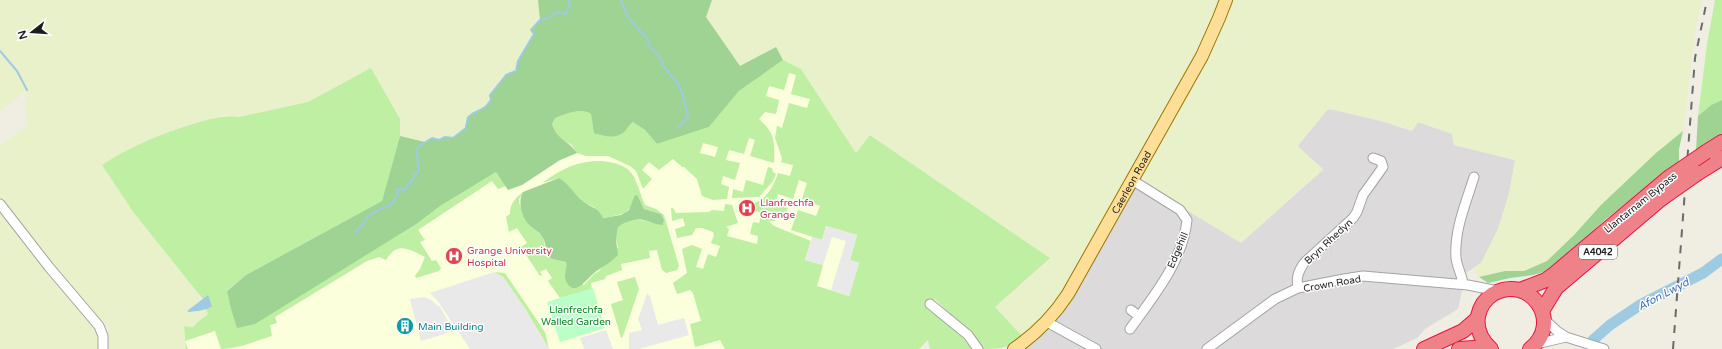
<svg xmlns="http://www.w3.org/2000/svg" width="1722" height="349" font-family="'Varela Round',sans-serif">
<rect width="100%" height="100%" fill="#f0ede2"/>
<path fill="#dcdada" d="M1330 109 1385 122 1412 131 1418 122 1452 134 1454 145 1515 160 1509 194 1498 229 1481 263 1466 273 1468 280 1462 291 1458 309 1425 329 1417 338 1393 349H1025L1043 333 1134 188 1323 169 1297 146 1327 110Z"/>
<path fill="#fbffdc" d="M783 60 801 69 856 153 870 135 1050 258 937 296 927 309 934 318 919 349H186L184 326 208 314 255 324 496 172 522 185 560 160 756 78Z"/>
<path fill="#e9f1cb" d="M0 0H538L540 20 531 30 534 34 518 61 516 71 506 75 485 107 472 113 467 117 466 128 453 138 445 137 439 140 425 142 400 136V119L371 68 308 102 239 117 230 115 222 116 187 125 159 135 197 294 208 314 200 320 193 327 184 326 186 349H108L106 334 109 327 94 313 63 278 24 228 25 227 12 216 0 199V146L28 125 25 111 26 91 0 112Z
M712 0H1221L1216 14 1191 65 1062 293 1045 316 1022 336 995 307 1049 257 871 135 856 153 801 69 783 60 775 47 740 67 706 17Z
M1231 0H1702L1696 27 1683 131 1656 153 1601 205 1574 235 1547 261 1523 271H1505L1479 277 1472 269 1481 263 1498 229 1509 194 1515 160 1454 145 1452 134 1418 122 1412 131 1385 122 1331 109 1327 110 1298 146 1323 170 1241 243 1146 186 1144 171 1193 85 1196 84 1199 80 1198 75 1218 35Z
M0 208 98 330 100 349H0Z"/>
<path fill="#bfefa3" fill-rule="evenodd" d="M1715 0H1722V100L1711 105 1698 116 1707 44Z
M783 60 801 69 856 153 870 135 1050 258 995 307 1022 336C1013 349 997 349 981 349L963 327 935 299 927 309 934 314 945 318 972 349H930L928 340 919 349H725L720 340 695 347 690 324 701 321 693 293 690 290 677 294 673 283 687 273 682 249 692 245 702 249 696 267 703 269 708 254 716 257 720 246 711 243 714 235 713 232 702 228H696L692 235 677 238 675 229 685 226 683 218 672 221 671 208H673L676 213 709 212 712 210 724 211 725 204 732 205 738 223 726 227 729 229 727 236 757 244 758 236 750 234 753 222 759 223 762 213 748 209 749 204C764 203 774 187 778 173L790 176 793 165 781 162 782 158 775 138 777 126 782 128 789 103 807 108 810 99 791 94 796 75 789 73 784 90 769 86 766 96 779 100 776 114 765 112 759 119C775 133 775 142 774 163L750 156 755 140 749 138 744 154 729 150 726 160 740 163 735 180 723 176 721 184 729 187 727 199 713 200 702 196 697 179 684 167H682L673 159 659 170 649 162 642 170 652 179 643 189 636 171 630 166 608 156H586L577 153 572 145 559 138 552 124 555 118C566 114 580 107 591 114L593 127 624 132 628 125 633 122 645 130 657 144 709 127 739 91ZM703 143 718 147 715 157 700 153ZM799 180 807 183 802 199 820 206 816 216 798 210 791 230 822 240 826 226 857 235 850 260 859 263 849 296 817 286 823 265 805 260 811 241 774 226 769 221H775L779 214 785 216 788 208 775 204 778 194 793 199Z
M371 68 400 119V136L382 201 246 275 227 290 231 309 255 323 418 223 440 206 496 172 506 186 498 189 492 181 418 230 425 240 420 242 432 261 436 260 441 268 439 271 416 278 415 276 420 269 425 257C409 249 397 241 386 260L379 257 367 261 275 317 277 323 270 325 272 336C255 341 238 349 221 349L215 331 185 341 188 349H186L184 326 193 327 200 320 208 314 206 309 210 308 134 213 102 165C133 145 167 131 203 121 216 118 227 115 239 117L308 102Z
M601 161C637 165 633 176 645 205L656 209 664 215 679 266 677 270 666 273 662 270 657 250 649 251 650 258 621 264 622 270 606 276 605 279 591 283 592 289 560 298 548 281 552 278 546 269 540 272 542 275 540 276 521 247 527 243 517 228 509 232 506 217 510 214C510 204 515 198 523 192L519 199V203L530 224 543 237 547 256 552 259 566 262 567 266 565 276 584 285 594 274 599 271 618 247 616 240 618 227C637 215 644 221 663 225L664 220 661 214 644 209 638 196C626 215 625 214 603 218L594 207 585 203 559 178 542 183C561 169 577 161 601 161Z
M768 167 772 168 773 172 776 174 773 181 759 197 732 198 733 189 743 192 746 180 763 185Z
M494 272 505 273 545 332 549 349 524 307 503 277Z
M635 277 639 289 623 336 621 338 611 304 623 300 617 282Z"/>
<path fill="#9ed393" d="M538 0H712L706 17 740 66 776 47 783 60 739 91 709 127 657 144 645 130 633 122C628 125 628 128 625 131 616 140 604 136 594 133L591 114C581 107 566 114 555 118L552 124C558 141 568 140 577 153L560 160 522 185 508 190 496 172 440 206 418 223 255 324 237 328 231 309 227 291 246 275 382 201 400 136 425 142 432 138 439 140 445 137 453 138 465 128 467 117 472 113 485 107 491 100 490 95 506 75 516 71 518 61 534 34 531 30 540 20Z
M1722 100V135L1696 151 1698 116 1711 105Z
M1683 131 1679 149V162L1606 219 1565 257 1547 271 1533 275 1510 278 1488 283 1479 277 1505 271H1524L1547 261 1574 235 1601 205 1656 153Z
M559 178C569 184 575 195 584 202 592 208 599 208 603 218L621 215 629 210 635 195 638 196 644 209 661 214 664 220 663 225C656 225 650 221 643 220 635 218 624 223 618 227L616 240 618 255C610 264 601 267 593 274 586 280 574 298 566 281 563 275 568 268 566 262L552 259 547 256C546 251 546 243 543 238 539 230 529 227 526 221 521 213 518 200 523 192Z"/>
<path fill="#baffc8" d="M593 288 605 328 560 342 547 302Z"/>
<path fill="#e9e9e9" d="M826 226 857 235 850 260 859 263 849 296 831 290 846 241 832 237 823 265 805 260 812 237 822 240Z
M494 272 503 277 524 307 549 349H470L437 300 430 293Z
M647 294 650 296 658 325 684 318 689 335 639 349H629V333L642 330 638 319Z
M424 297 431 300 440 307 454 331 421 341 410 299Z
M606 330 613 349H584L580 338Z"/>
<path fill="#9ecbe2" d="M208 295 212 306C206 311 196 311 189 312L187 311Z"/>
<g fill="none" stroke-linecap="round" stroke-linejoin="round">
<path stroke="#9ecbe2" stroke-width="2" d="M621 0 629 19 647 38 649 46 659 55 663 66 680 86 688 117 678 128
M0 51 17 71 27 90
M356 233 358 229 363 224 368 216 378 210 391 205 398 195 397 189 404 190C410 184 413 177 419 170L416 148 432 138 439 140 445 137 453 138 466 128C469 110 472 116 485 107 487 106 489 102 491 100L490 95 506 75 516 71 518 61 534 34 531 30 540 20 549 18 556 12 566 14 570 5 569 0"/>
<path stroke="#9ecbe2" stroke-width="11" d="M1591 349 1593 340 1610 325 1640 305 1703 273 1722 259"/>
<defs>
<path id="minor" d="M0 204 49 267 99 326 103 336V349
M1463 284C1462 275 1457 267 1456 258 1454 230 1466 203 1474 177
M1298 288C1296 278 1298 272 1304 263L1353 218 1357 212 1363 195 1383 167 1381 161 1373 158
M930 304 968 335 978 349
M1131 310 1139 316
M1544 319 1557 331 1566 337 1604 349
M1047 322 1096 349
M1130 329C1153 297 1183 261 1187 220L1180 210 1132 180
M1536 344 1566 337
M1207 349 1275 299 1298 288 1344 279 1363 276 1468 285 1498 291"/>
<g id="major">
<path id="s1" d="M1014 349C1036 334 1053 317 1068 294L1202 56 1219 18 1226 0"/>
</g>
<path id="highway" d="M1706 152 1722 142
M1698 173 1722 158
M1520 290 1546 280 1553 275 1668 178
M1542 311 1556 288 1661 199
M1424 349 1463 331 1478 318
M1459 349 1489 347
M1491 349C1482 341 1476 329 1478 316 1480 307 1485 299 1493 294 1530 273 1564 323 1530 349"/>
</defs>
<use href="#minor" stroke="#a4a4a4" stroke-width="11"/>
<use href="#major" stroke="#977700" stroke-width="14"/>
<use href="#highway" stroke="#ea1343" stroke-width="16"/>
<use href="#minor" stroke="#fff" stroke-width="9"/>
<use href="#major" stroke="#ffdf98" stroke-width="12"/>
<use href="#highway" stroke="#ef8289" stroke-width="14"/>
<path stroke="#6b6b6b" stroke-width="2" stroke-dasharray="8 8" stroke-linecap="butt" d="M1673 349 1695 58 1707 0"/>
<defs>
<path id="highway-bridge" d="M1668 178 1706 152
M1661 199 1698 173"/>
</defs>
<use href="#highway-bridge" stroke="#ea1343" stroke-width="16" stroke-linecap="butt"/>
<use href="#highway-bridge" stroke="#ef8289" stroke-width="14"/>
</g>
<defs>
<symbol id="hospital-disc" viewBox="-11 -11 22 22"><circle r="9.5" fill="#e0444e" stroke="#fff"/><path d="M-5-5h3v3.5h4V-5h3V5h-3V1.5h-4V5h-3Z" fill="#fff"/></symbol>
<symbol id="building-disc" viewBox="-11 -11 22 22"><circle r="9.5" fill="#0f9aa8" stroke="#fff"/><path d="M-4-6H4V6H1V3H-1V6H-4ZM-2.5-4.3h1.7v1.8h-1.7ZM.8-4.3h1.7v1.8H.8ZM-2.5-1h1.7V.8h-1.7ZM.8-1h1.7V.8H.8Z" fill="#fff"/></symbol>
</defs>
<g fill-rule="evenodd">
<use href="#hospital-disc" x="737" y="198" width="20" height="20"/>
<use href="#hospital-disc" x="444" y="246" width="20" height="20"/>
<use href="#building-disc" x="395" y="316" width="20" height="20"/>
</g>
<g text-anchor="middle" stroke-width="3" stroke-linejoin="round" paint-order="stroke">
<rect fill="#fff" stroke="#616161" stroke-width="1" x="1579" y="245" width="38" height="14" rx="3"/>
<g font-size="9" font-weight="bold" fill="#1d1d1d">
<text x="1598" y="255">A4042</text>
</g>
<g font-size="10" fill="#1d1d1d" stroke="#fff">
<text dy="4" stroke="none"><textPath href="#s1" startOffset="206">Caerleon Road</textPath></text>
<text transform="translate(1640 202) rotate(-39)" y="4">Llantarnam Bypass</text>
<text transform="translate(1328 241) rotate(-43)" y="4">Bryn Rhedyn</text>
<text transform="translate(1177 250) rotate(-67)" y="4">Edgehill</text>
<text transform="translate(1332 283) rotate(-10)" y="4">Crown Road</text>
</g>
<g font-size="10" fill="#be3a42" stroke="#fff" text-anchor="start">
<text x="760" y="206">Llanfrechfa<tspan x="760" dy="12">Grange</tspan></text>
<text x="467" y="254">Grange University<tspan x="467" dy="12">Hospital</tspan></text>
</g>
<g font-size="10" fill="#01861c" stroke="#fff">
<text x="576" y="313">Llanfrechfa<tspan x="576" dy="12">Walled Garden</tspan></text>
</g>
<g font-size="10" fill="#0d838f" stroke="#fff" text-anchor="start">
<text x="418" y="330">Main Building</text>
</g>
<g font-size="11" font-style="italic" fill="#416eb6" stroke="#fff">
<text transform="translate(1663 294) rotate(-28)" y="4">Afon Lwyd</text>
</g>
</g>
<g transform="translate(32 32) rotate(253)" stroke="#ffffff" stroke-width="3" paint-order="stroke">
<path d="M0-3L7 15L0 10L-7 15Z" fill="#1d1d1d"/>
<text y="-6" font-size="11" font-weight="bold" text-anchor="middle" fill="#1d1d1d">N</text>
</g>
</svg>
